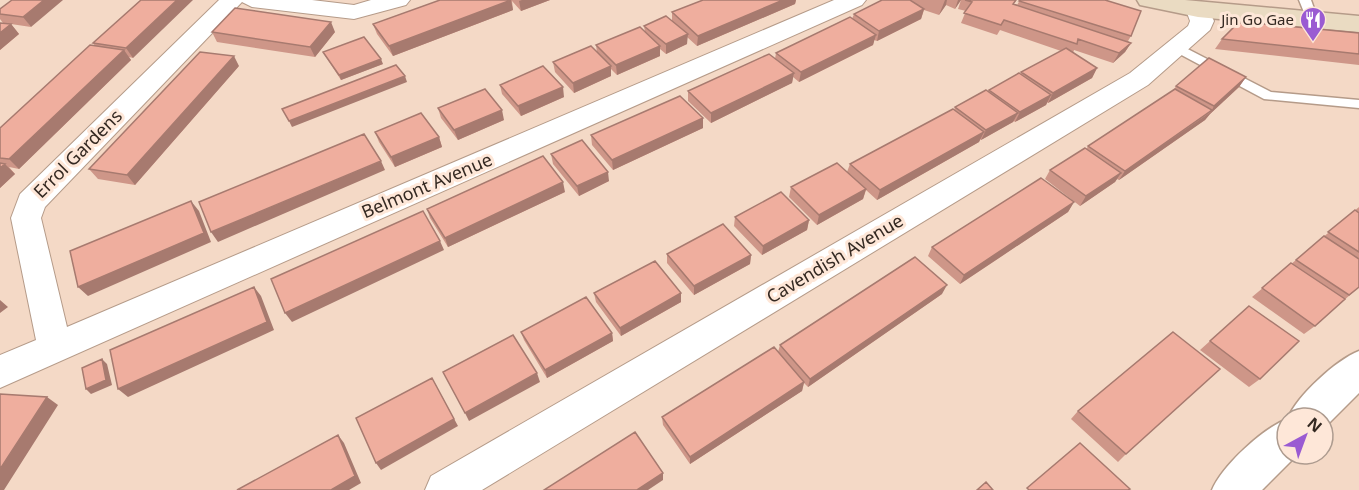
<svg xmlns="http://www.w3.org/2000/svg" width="1359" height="490" font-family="'Noto Sans',sans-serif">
<rect width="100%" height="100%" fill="#f4d9c6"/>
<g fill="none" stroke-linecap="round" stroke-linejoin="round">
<defs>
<path id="service" d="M1299 0H1311L1318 20 1316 22H1308Z
M1178 44 1271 92 1359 100V108L1264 99 1174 51V45Z"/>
<path id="minor" d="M219 0H312L354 5 371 0H410L406 5 354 19 252 7 242 2 45 207 41 218 67 327 834 0H866L862 5 0 388V355L36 340 11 218 20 194Z
M1198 3 1206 5 1214 21 1210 30 1148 85 482 490H425L431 476 1130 73 1188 26 1190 21 1186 10 1190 5Z"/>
<path id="tertiary" d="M1359 351V393L1323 429V418H1288C1297 396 1336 360 1359 351Z
M1287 419V454H1298L1262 490H1212C1222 466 1262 429 1287 419Z"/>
<path id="secondary" d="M1137 0H1185L1359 16V32L1198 17 1140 5Z"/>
</defs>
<use href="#service" stroke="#b59b89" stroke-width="3"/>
<use href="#minor" stroke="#b59b89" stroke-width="2"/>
<use href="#tertiary" stroke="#b59b89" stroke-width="3"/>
<use href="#secondary" stroke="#b59b89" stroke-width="3"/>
<use href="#service" fill="#fff" fill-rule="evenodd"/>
<use href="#minor" fill="#fff" fill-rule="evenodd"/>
<use href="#tertiary" fill="#fff" fill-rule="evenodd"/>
<use href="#secondary" fill="#eadbc2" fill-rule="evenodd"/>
</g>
<path fill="#ce9688" d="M12 0 31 27 11 24 19 34 0 50V23H3L0 19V9Z
M141 0 133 58 129 57 131 60 19 169 9 167 15 174 0 188V128L95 46 93 43Z
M440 0H550L521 11 512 1 513 10 393 56 377 34 373 24Z
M703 0H796L795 4 697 46 687 37V44L666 54 660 49V56L617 75 611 69V76L574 93 555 72 553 62 597 53 596 45 645 32 644 26 672 21V12Z
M882 0H961L955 9 946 5 939 15 924 10 921 19 877 41 874 40 873 45 799 82 793 77 792 83 711 123 688 101V91L775 59 776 53 852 19 854 14Z
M961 0H1016L1014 4 1017 5 1020 0 1131 36 1128 41 1131 43 1125 52 1113 63 1074 50 1073 53 1097 68 1092 78 1048 103 1047 102 1046 105 1015 122 1014 121 1013 122 981 140 980 139 979 142 877 200 866 190 863 199 817 225 789 197 791 187 847 172 850 164 954 110 955 107 988 91 989 90 1021 74V72L1061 51 1000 30 997 35 961 23 966 11 958 9Z
M212 32H335L315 57 217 42Z
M1359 33V65L1215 49 1222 39Z
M323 52 383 64 341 80 326 57Z
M239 66 135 185 98 179 89 169Z
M1246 77 1239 87 1210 114 1205 120 1119 180 1117 179 1115 182 1080 206 1045 179 1050 170 1087 148 1088 146 1174 90 1176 86Z
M500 85 564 97 521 116 502 94Z
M438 108 504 120 458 140 441 118Z
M703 118V128L613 170 592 145 591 135Z
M375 132 439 137 442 147 395 167 379 142Z
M551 154 609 181 579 196 553 164Z
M565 192 448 247 430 218 427 209Z
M1074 202 1068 212 960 284 928 256 932 247Z
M1359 207V287L1315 326 1304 334 1252 297Z
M735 217 809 220 807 230 762 255 734 226Z
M667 254 751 255 750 264 694 295 667 263Z
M594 293 681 302 621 336 596 302Z
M942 294 808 387 804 383 802 391 690 464 663 425 662 417 778 352 780 345Z
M1249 306 1260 379 1249 387 1200 350Z
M521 332 612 333 613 341 547 378 524 340Z
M1078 411 1126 454 1118 462 1071 419Z"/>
<path fill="#a77a6f" d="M44 0H63L31 27 23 17Z
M177 0H193L133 58 126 48Z
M511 0 513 10 393 56 389 46Z
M522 0H550L521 11 519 1Z
M782 0H796L795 4 697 46 698 36Z
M945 0H947L946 5 939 15Z
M958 0H961L955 9Z
M924 9 921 19 877 41 879 31Z
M331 22 335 32 315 57 310 47Z
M11 24 19 34 0 50V33Z
M688 34 687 44 666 54V44Z
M876 35 873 45 799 82 801 72Z
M1131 43 1125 52 1113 63 1119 53Z
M660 46V56L617 75 616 65Z
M124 50 131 60 19 169 9 159Z
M234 56 239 66 135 185 127 175Z
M381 59 383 64 341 80 339 75Z
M611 66V76L574 93 573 83Z
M1097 68 1092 78 1048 103 1053 93Z
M794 73 792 83 711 123V113Z
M405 76 407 82 292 127 289 121Z
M1246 77 1239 87 1210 114 1205 120 1119 180 1125 171 1211 112 1214 106Z
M563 87 564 97 521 116 518 106Z
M1051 95 1046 105 1015 122 1020 112Z
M502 110 504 120 458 140 454 130Z
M1018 113 1013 122 981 140 986 130Z
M703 118V128L613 170 612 160Z
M984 132 979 142 877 200 880 190Z
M439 137 442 147 395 167 391 157Z
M381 161 385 170 218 242 211 232Z
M5 164 15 174 0 188V168Z
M608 172 609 181 579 196 577 186Z
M1121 173 1115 182 1080 206 1086 196Z
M563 182 565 192 448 247 445 238Z
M866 189 863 199 817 225 819 215Z
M191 201 199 211 211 242 88 296 78 287Z
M1074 202 1068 212 960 284 964 275Z
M809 220 807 230 762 255 763 246Z
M440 241 444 250 292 322 285 313Z
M751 255 750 264 694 295V286Z
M947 285 942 294 808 387 810 379Z
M254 287 261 296 274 330 128 397 118 389Z
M681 293V302L621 336 620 328Z
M0 300 8 307 0 313Z
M612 333 613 341 547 378 545 370Z
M102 359 107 364 112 385 91 394 86 389Z
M537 373 540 382 469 421 465 413Z
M432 378 458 426 381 470 376 463Z
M804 382 802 391 690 464V457Z
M47 397 58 405 4 490H0V469Z
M338 435 344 443 361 483 349 490H331Z
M663 473V480L648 490H637Z"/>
<path fill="#efae9e" stroke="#a77a6f" stroke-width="1.5" d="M12 0H44L23 17 0 14V9Z
M141 0H177L126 48 93 43Z
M440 0H511L389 46 373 24Z
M703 0H783L698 36 672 12Z
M882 0H910L924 9 879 31 854 14Z
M965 0H1016L1013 4 1131 43 1119 53 1078 39 1077 44 1004 20 1001 25 964 13 972 2Z
M1020 0H1105L1141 11 1131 36 1019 1Z
M235 8 331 22 310 47 212 32Z
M666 16 688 34 666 44 644 26Z
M850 17 876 35 801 72 776 53Z
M1244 22 1359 33V54L1222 39 1237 24Z
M0 23 11 24 0 33Z
M640 27 660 46 616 65 596 45Z
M364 37 381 59 339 75 323 52Z
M90 45 124 50 9 159 0 158V128Z
M591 46 611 66 573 83 553 62Z
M1066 48 1097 68 1053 93 1021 72Z
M200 52 234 56 127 175 89 169Z
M769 54 794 73 711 113 688 91Z
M1209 58 1246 77 1214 106 1176 86Z
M396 65 405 76 289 121 282 109Z
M543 66 563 87 518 106 500 85Z
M1019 73 1051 95 1020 112 989 90Z
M485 89 502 110 454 130 438 108Z
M1175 89 1212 110 1125 171 1088 146Z
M986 90 1018 113 986 130 955 107Z
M680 96 703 118 612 160 591 135Z
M953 109 984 132 880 190 850 164Z
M421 113 439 137 391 157 375 132Z
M364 134 381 161 211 232 199 202Z
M582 140 608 172 577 186 551 154Z
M1085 148 1121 173 1086 196 1050 170Z
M543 156 563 182 445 238 427 209Z
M0 163 5 164 0 168Z
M837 163 866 189 819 215 791 187Z
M1041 178 1074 202 964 275 932 247Z
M781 192 809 220 763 246 735 217Z
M191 201 204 233 78 287 70 251Z
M1355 210 1359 213V252L1328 232Z
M423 211 440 241 285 313 271 279Z
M723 224 751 255 694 286 667 254Z
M1324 236 1359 259V287L1349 295 1296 260Z
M915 257 947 285 810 379 780 345Z
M655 261 681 293 620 328 594 293Z
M1291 263 1345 299 1315 326 1262 288Z
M254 287 267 322 118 389 110 350Z
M586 297 612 333 545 370 521 332Z
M1249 306 1299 341 1260 379 1210 341Z
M1173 332 1220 369 1126 454 1078 411Z
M513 335 537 373 465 413 443 372Z
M774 347 804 382 690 457 662 417Z
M102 359 106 380 86 389 82 368Z
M432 378 454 419 376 463 356 418Z
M0 394 47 397 0 469Z
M635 432 663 473 637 490H544Z
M338 435 355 476 331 490H237Z
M1080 443 1130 489 1128 490H1029L1027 488Z
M986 482 993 490H977Z"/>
<defs>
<symbol id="restaurant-pin" viewBox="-11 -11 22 30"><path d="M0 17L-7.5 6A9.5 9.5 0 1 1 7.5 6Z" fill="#9a5bd2" stroke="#fee7d8"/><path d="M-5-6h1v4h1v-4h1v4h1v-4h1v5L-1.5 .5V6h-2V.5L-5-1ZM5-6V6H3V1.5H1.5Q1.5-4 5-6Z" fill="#fff"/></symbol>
</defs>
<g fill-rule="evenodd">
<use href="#restaurant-pin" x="1298" y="5" width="30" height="40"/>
</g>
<g text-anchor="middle" stroke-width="6" stroke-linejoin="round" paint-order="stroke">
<g font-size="15" fill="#342922" stroke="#fee7d8" text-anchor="end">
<text x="1294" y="25">Jin Go Gae</text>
</g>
<g font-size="18" fill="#342922" stroke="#fee7d8">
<text transform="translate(78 154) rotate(-45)" y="6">Errol Gardens</text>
<text transform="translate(427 186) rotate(-23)" y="6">Belmont Avenue</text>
<text transform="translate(835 259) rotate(-31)" y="6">Cavendish Avenue</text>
</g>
</g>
<g transform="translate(1305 436) rotate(41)"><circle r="28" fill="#fee7d8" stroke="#ad9b8f" stroke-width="1.5"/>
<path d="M0-4.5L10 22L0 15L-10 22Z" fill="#9a5bd2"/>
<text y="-9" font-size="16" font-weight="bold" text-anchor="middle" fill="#342922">N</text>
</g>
</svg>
